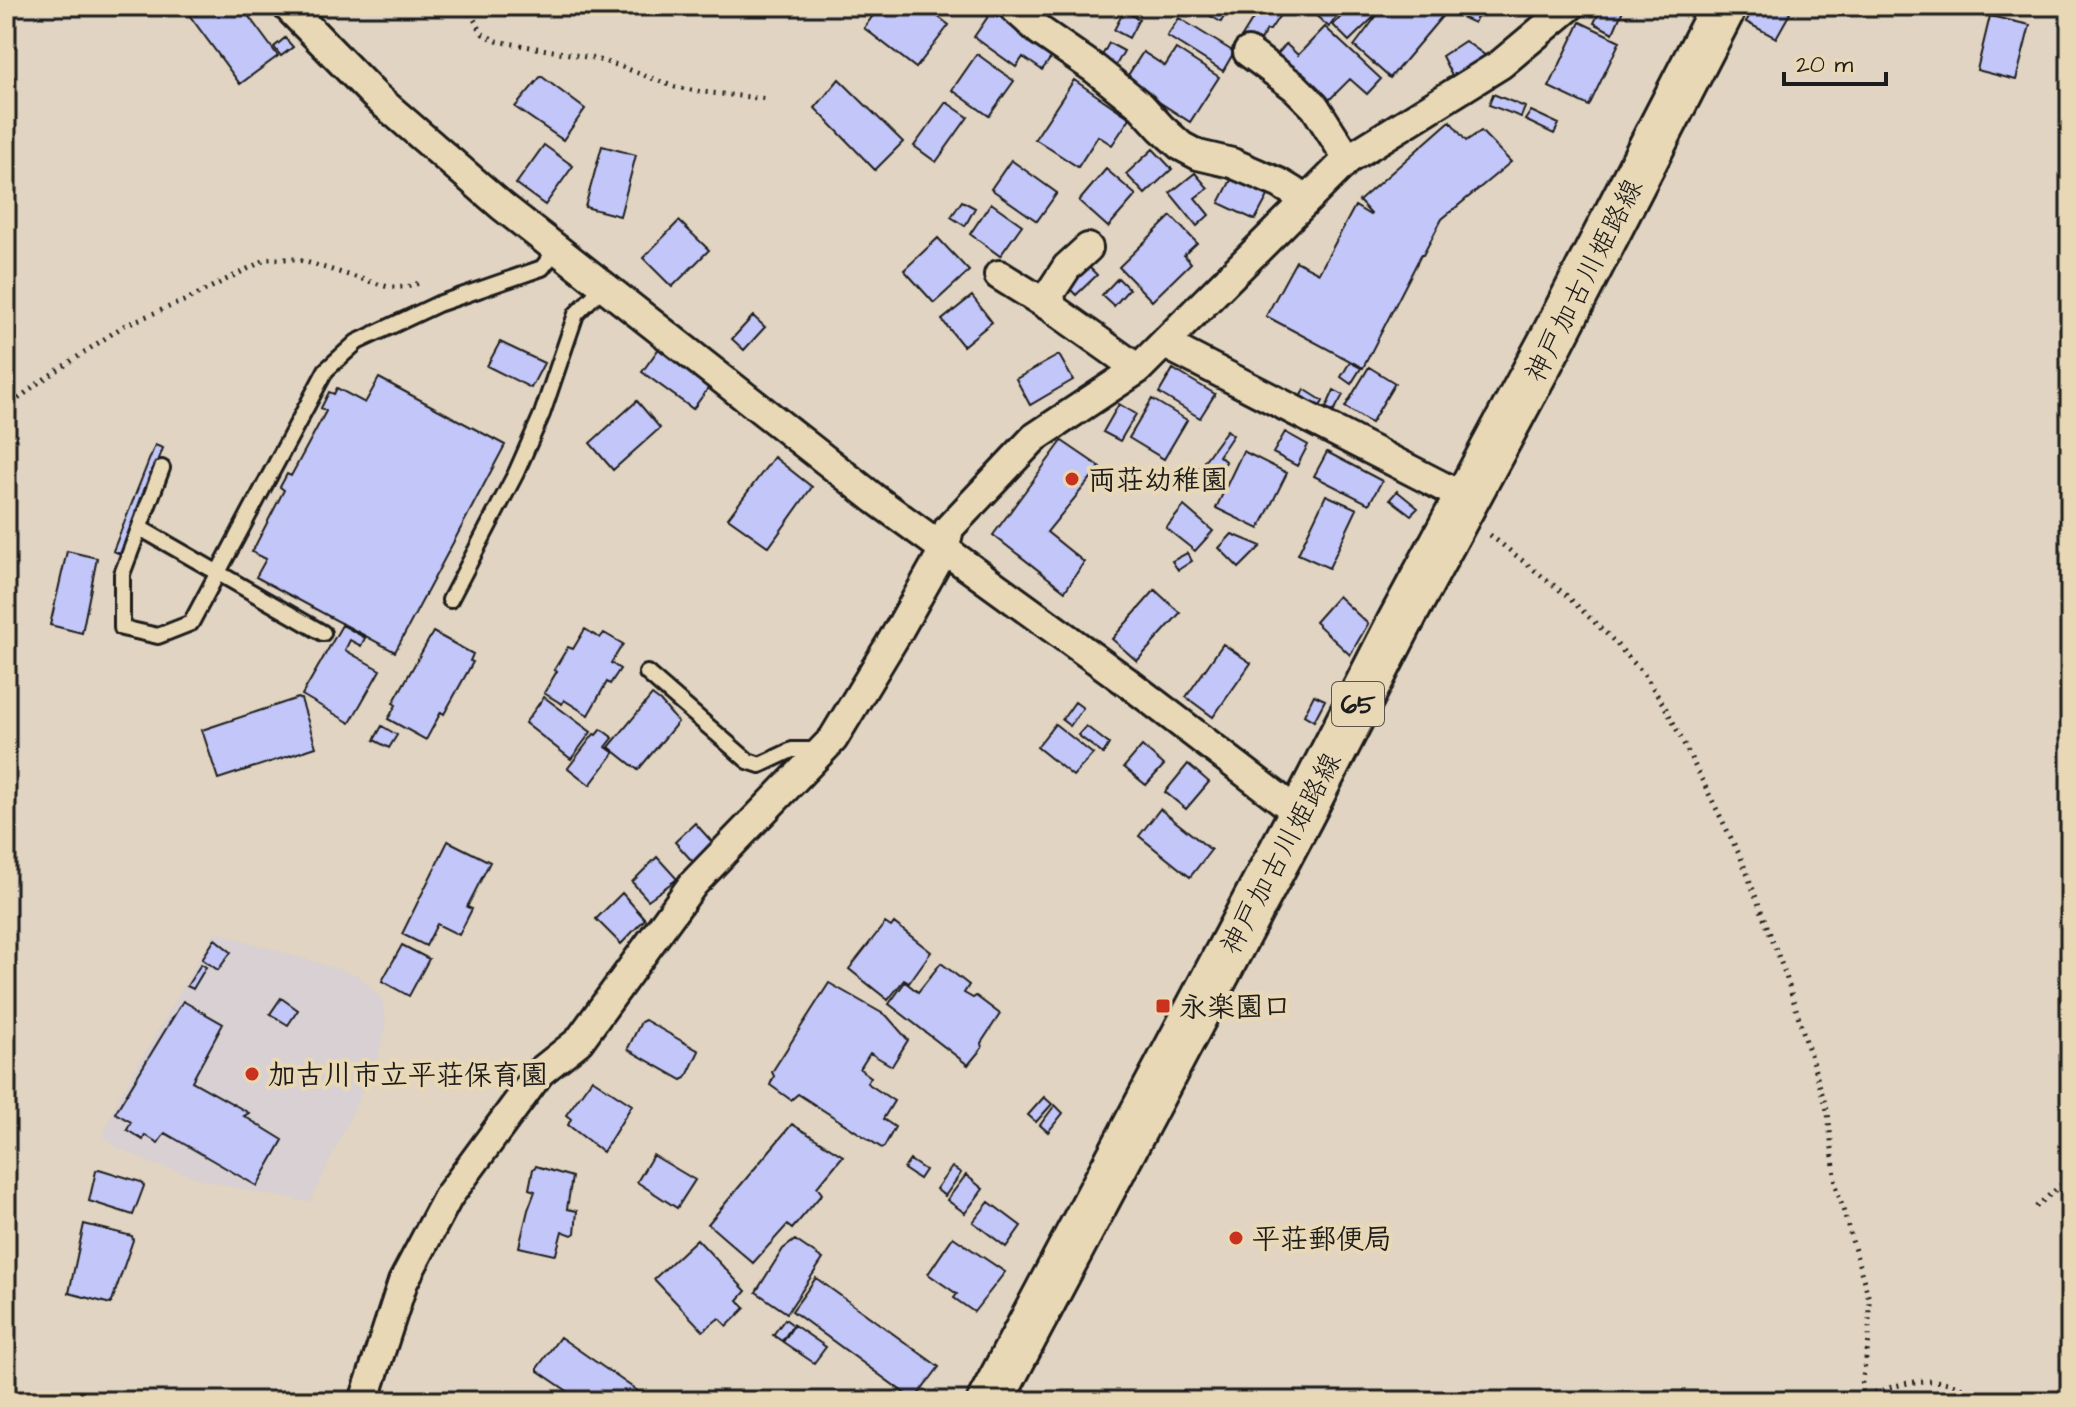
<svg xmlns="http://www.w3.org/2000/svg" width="2076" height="1407" font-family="'Architects Daughter','Klee One',sans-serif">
<rect width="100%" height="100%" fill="#e1d4c2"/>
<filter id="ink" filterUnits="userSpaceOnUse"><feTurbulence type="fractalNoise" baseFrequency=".0125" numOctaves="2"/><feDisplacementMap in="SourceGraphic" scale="16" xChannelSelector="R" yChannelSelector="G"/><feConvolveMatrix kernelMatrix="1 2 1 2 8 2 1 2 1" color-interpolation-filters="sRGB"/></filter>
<g filter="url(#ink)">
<path fill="#d8d0d2" d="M215 932 358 975 382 999 386 1027 376 1063 310 1202 259 1193 212 1182 151 1163 115 1146 105 1138V1131L116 1103Z"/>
<path fill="#c2c6f8" stroke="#1c1c1c" stroke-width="2" d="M208 6H241L278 56 240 84 187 12 190 10 196 15Z
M880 6H888L893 10 896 6H924L949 25 916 68 864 28Z
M1193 6H1230L1221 22Z
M1261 6H1286L1270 30H1267L1256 46 1241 38Z
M1305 6H1345L1329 27Z
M1351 6H1374L1379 12 1349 41 1333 25Z
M1384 6H1427L1444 14 1390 78 1354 46Z
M1437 6H1482L1474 23Z
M1602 6H1615L1623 10 1613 33 1594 23Z
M1755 6H1778L1790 13 1776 38 1746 22Z
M994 8 1056 51 1042 70 1023 57 1016 67 974 37Z
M1124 11 1139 19 1129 38 1114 30Z
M1990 16 2030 25 2016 80 1977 70Z
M1179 18 1234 52 1223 71 1167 36Z
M1580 22 1620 41 1589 106 1549 87Z
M1325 27 1381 79 1367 94 1350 79 1325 104 1275 57 1286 44 1298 55Z
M285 38 293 47 281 56 274 47Z
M1465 41 1489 58 1453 78 1442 56Z
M1109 43 1124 51 1114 69 1099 61Z
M1176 49 1219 77 1190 122 1125 80 1143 52 1165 66Z
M977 54 1014 81 989 116 952 90Z
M541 76 585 109 563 140 515 107Z
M839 79 903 142 875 170 815 108Z
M1074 80 1130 118 1112 145 1098 136 1078 167 1035 139Z
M1493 94 1525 107 1521 117 1489 105Z
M946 102 968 117 936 162 914 146Z
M1531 111 1559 124 1554 134 1525 120Z
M1450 121 1466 141 1481 131 1511 162 1442 219 1423 255H1421L1363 368 1266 316 1296 261 1319 273 1355 206 1370 215 1371 214 1359 201Z
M544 145 573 166 545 205 516 184Z
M602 146 636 155 620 216 585 207Z
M1153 149 1172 169 1145 194 1126 174Z
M1011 160 1057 193 1037 221 991 189Z
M1106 169 1136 195 1108 227 1079 201Z
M1195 173 1208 188 1195 198 1209 215 1197 226 1170 193Z
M1232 178 1268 196 1255 220 1219 203Z
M962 201 975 208 965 226 951 217Z
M991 203 1022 225 1000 256 970 234Z
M1171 216 1197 243 1184 255 1191 263 1152 301 1119 267Z
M679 221 709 250 672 287 643 258Z
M938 238 969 271 934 303 904 270Z
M1083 261 1097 275 1076 295 1063 282Z
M1118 278 1129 289 1114 306 1102 295Z
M972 296 992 322 963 346 942 320Z
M753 316 765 327 744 350 732 339Z
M500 342 544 363 531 388 487 366Z
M663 343 714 380 693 409 642 372Z
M1059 355 1073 380 1030 405 1016 379Z
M1350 362 1361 368 1351 384 1341 377Z
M1369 367 1395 383 1371 423 1345 407Z
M1173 369 1215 394 1200 418 1159 393Z
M379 378 505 445 395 652 256 577 266 559 252 552 284 490 280 487 287 474 291 476 326 411 321 408 329 392 334 394 337 388 365 403Z
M1304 389 1323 401 1318 410 1299 400Z
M1334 390 1343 395 1334 411 1326 408Z
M1152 399 1187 420 1164 459 1129 438Z
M637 401 660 428 613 470 590 443Z
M1119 404 1136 414 1120 441 1103 432Z
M1227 430 1233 435 1219 456 1226 462 1210 483 1196 472Z
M1285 432 1308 445 1297 466 1273 453Z
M1062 441 1100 467 1047 532 1084 562 1065 591 993 535Z
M155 445 163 448 123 555 113 551Z
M1243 451 1287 473 1259 529 1216 508Z
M1327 452 1382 481 1369 504 1314 476Z
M774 457 812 487 769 547 728 518Z
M1397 491 1418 508 1411 515 1390 499Z
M1326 495 1357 509 1329 568 1298 554Z
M1184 506 1213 531 1195 551 1166 528Z
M1232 534 1261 546 1239 568 1219 548Z
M67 551 97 558 82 633 50 625Z
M1187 553 1192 561 1178 570 1172 561Z
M1155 590 1180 613 1137 661 1112 639Z
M1338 596 1368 624 1350 655 1315 622Z
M342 625 365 638 361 646 350 640 345 650 380 670 350 723 302 695Z
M585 629 600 638 604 633 623 644 611 663 620 669 610 684 607 682 588 715 564 700 562 704 544 693 557 671 554 670 568 647 573 649Z
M433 632 473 654 470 661 473 662 444 714 441 712 426 740 388 719 396 705 393 703Z
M1223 644 1251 663 1213 717 1186 697Z
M652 695 660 701 678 722 638 770 609 747Z
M1314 695 1325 700 1314 721 1304 715Z
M544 697 591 732 571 759 525 723Z
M298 698 301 699 316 747 218 779 202 730Z
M1075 702 1083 708 1070 726 1062 720Z
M1055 724 1093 754 1073 776 1037 747Z
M382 726 397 735 389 748 374 740Z
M1086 726 1109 744 1103 754 1078 735Z
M601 729 613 738 606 747 614 753 590 785 568 768 594 734 596 735Z
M1142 746 1164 765 1146 785 1124 767Z
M1188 764 1209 782 1186 809 1165 792Z
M1160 809 1211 850 1190 877 1139 836Z
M695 823 713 843 693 862 675 842Z
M448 841 490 862 467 907 472 909 459 935 437 924 426 946 402 934Z
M657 857 677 879 648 900 632 882Z
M622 893 645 919 621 944 596 919Z
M885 923 891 927 894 923 931 952 909 983 904 980 888 1000 849 969Z
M215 939 231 952 218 970 202 959Z
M402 945 429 959 409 996 382 981Z
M941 963 969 985 964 993 973 998 976 996 1000 1014 981 1043 982 1048 968 1065 889 1004 905 982 918 992Z
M201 964 206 967 193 989 187 986Z
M829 983 887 1016 908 1040 892 1066 870 1053 860 1069 871 1077 867 1083 894 1101 883 1119 895 1127 884 1147 882 1148 798 1094 791 1100 770 1085 774 1076 772 1072Z
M281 998 298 1010 288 1025 270 1014Z
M183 1001 223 1024 192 1081 249 1113 244 1116 283 1140 257 1186 165 1133 158 1143 145 1135 143 1140 127 1130 131 1122 115 1113Z
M645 1020 699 1051 686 1078 682 1080 629 1050 628 1048 641 1022Z
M592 1079 632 1105 603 1152 568 1125 571 1119 566 1115Z
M1044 1097 1052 1104 1036 1122 1028 1115Z
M1055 1105 1063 1113 1048 1132 1040 1125Z
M792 1124 843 1156 817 1187 822 1194 792 1229 787 1225 753 1263 708 1224Z
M653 1155 695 1180 677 1208 637 1182Z
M910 1160 925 1170 919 1179 904 1169Z
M536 1166 572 1177 567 1209 577 1211 575 1233 572 1235 562 1231 556 1254 554 1255 519 1247 528 1210 535 1191 529 1189 533 1169Z
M952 1167 961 1173 945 1196 936 1189Z
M99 1169 141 1182 144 1186 133 1215 89 1201 96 1171Z
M966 1175 983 1189 965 1213 947 1200Z
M989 1202 1021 1226 1006 1247 973 1222Z
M84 1224 132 1236 133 1240 111 1304 69 1293Z
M953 1237 1005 1272 974 1312 954 1298 957 1294 928 1274Z
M697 1239 746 1291 738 1300 745 1308 727 1326 719 1318 703 1331 654 1279Z
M795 1240 823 1259 787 1313 756 1292 783 1249Z
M816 1278 939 1367 914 1400 792 1311Z
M785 1319 793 1325 782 1341 773 1335Z
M794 1325 826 1347 814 1363 783 1342Z
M560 1337 652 1401H582L538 1371V1367Z"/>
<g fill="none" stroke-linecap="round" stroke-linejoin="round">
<defs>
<path id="lane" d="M162 468 122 574V628L158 636 191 623 326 370 357 342 438 304 542 268 557 249
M140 528 323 633
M450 600 516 473 542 414 576 314 604 286
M647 673 748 761 760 765 792 750H821"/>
<path id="street" d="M287 6 374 95 502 206 875 499 1127 682 1301 815
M1012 6 1040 31 1095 69 1141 106 1161 128 1181 146 1198 155 1232 163 1279 183 1307 200
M1248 52 1295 87 1315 107 1348 159
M999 275 1052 308 1138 369
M1052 308 1050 293 1067 267 1088 248
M1165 344 1467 499
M364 1401 403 1282 448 1197 540 1072 579 1041 693 884 833 739 900 628 945 548 949 528 1034 438 1138 369 1348 159 1501 64 1570 6"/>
<path id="primary" d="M990 1401 1301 815 1399 624 1552 340 1724 6"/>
</defs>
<use href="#lane" stroke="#1c1c1c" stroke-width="20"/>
<use href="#street" stroke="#1c1c1c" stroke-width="34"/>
<use href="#primary" stroke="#1c1c1c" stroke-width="50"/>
<path stroke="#1c1c1c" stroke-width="5" stroke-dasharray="2 6" stroke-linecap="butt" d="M466 6 483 34 497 41 592 58 617 65 675 87 702 92 768 99
M6 409 34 386 125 325 186 300 267 259H296L388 287H407L422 282
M1490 535 1566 595 1611 638 1644 674 1668 712 1741 858 1786 976 1828 1113 1836 1185 1869 1299V1340L1862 1383 1863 1397
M2036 1207 2070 1177
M1852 1401C1897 1384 1941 1366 1983 1401"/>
<use href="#lane" stroke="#e9d8b5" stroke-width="14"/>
<use href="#street" stroke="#e9d8b5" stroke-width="28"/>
<use href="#primary" stroke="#e9d8b5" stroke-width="44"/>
</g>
</g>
<g fill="#c8321e" stroke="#e9d8b5" stroke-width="3">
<circle cx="1072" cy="479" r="8"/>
<rect x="1155" y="998" width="16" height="16" rx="4"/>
<circle cx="252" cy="1074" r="8"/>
<circle cx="1236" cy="1238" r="8"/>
</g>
<g text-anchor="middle" stroke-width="8" stroke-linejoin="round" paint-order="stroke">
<rect fill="#e9d8b5" stroke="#5a544a" stroke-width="2" x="1332" y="682" width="52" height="44" rx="6"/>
<g font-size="26" font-weight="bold" fill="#1c1c1c">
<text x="1358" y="713">65</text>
</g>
<g font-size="28" fill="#1c1c1c" stroke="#e9d8b5">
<text transform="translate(1583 280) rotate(-63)" y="10">神戸加古川姫路線</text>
<text transform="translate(1280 853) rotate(-62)" y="10">神戸加古川姫路線</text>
</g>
<g font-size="28" font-weight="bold" fill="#1c1c1c" stroke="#e9d8b5" text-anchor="start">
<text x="1088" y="489">両荘幼稚園</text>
<text x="1179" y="1016">永楽園口</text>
<text x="268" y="1084">加古川市立平荘保育園</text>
<text x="1252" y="1248">平荘郵便局</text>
</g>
</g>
<rect width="2076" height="1407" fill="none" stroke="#e9d8b5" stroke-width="32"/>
<rect x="16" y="16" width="2044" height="1375" fill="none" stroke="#1c1c1c" stroke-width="3" filter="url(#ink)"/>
<path d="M1784 72v12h102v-12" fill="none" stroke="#1c1c1c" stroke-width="4"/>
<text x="1796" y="72" font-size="24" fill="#1c1c1c" stroke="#e9d8b5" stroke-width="6" paint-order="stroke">20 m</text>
</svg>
